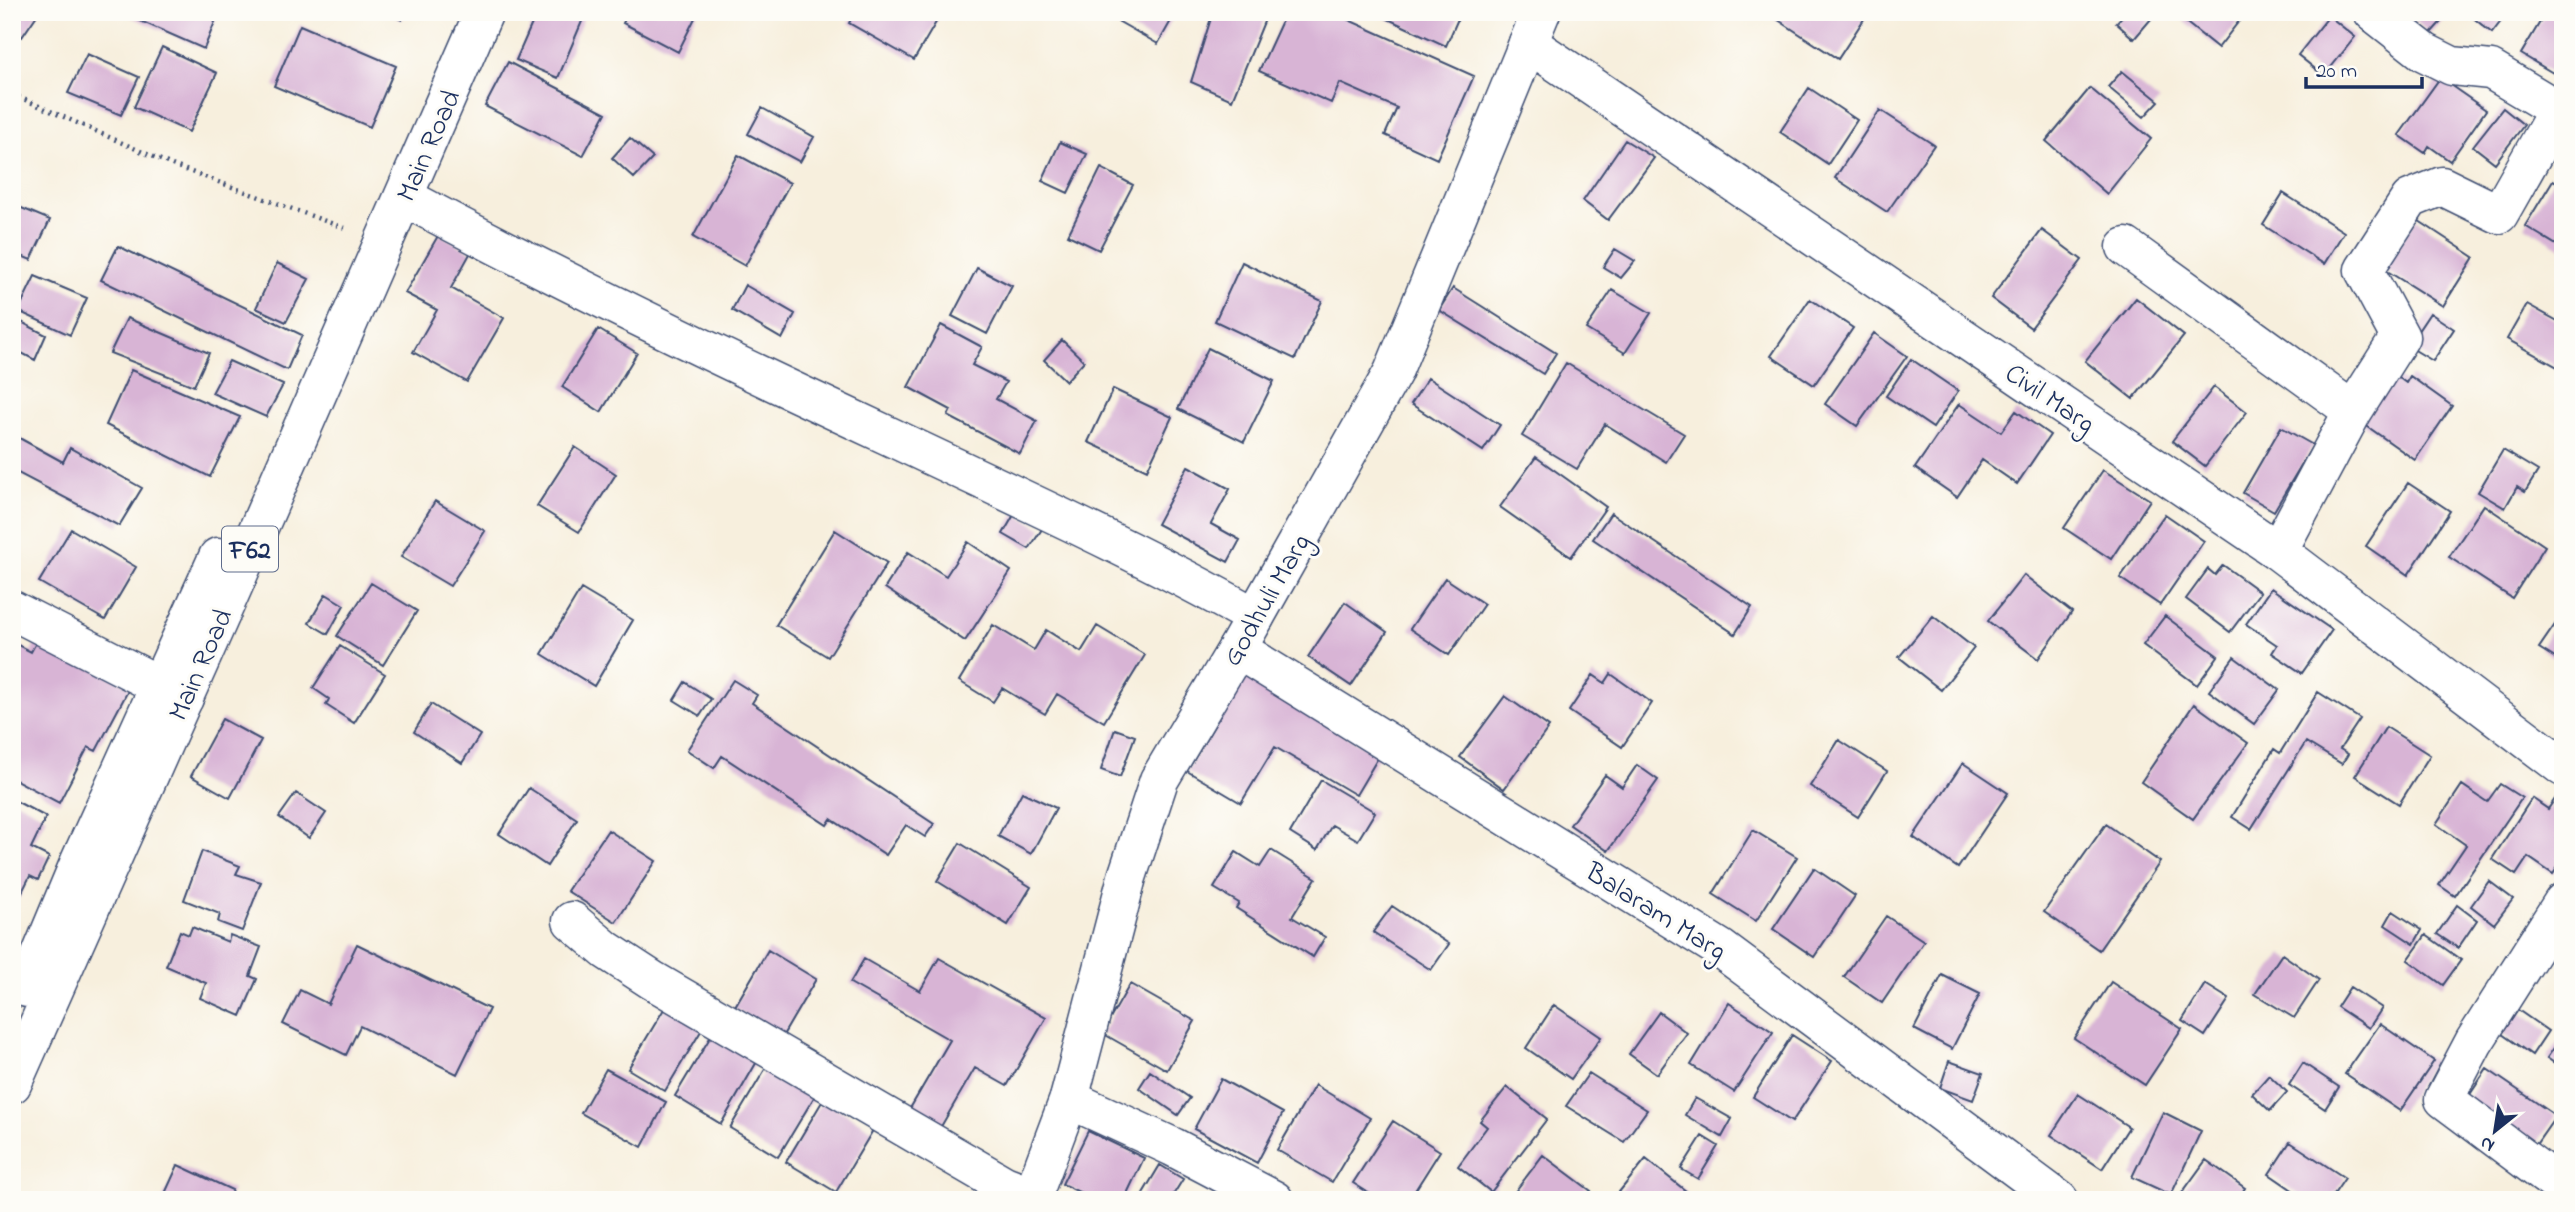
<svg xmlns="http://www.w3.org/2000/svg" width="2575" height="1212" font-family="'Indie Flower',sans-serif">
<rect width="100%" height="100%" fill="#fdfcf7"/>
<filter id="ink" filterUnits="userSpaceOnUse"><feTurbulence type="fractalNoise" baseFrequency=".0143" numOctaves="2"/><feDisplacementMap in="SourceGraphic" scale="14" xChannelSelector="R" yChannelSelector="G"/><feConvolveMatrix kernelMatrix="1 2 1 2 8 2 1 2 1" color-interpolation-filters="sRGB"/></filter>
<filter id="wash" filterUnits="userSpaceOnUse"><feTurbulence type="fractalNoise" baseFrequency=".00686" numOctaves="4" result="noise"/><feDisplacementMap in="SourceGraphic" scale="28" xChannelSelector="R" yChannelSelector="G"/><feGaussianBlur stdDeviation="1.57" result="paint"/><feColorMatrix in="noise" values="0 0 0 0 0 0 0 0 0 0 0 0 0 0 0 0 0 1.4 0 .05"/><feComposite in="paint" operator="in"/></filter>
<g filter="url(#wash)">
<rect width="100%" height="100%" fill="#f7efdd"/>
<g id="blocks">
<path fill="#d8b4d5" d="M12 12H39L22 37 12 30Z
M120 12H207L217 17 204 49Z
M384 12H405L402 20Z
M537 12H586L558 78 516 60Z
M629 12H698L678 52 623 23Z
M855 12H942L914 60 849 23Z
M1102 12H1176L1158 44Z
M1213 12H1268L1232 100 1191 82Z
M1286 12H1331L1474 76 1437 159 1385 135 1397 108 1340 83 1331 103 1259 71Z
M1373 12H1461L1446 46Z
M1766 12H1815L1822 17 1825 12H1854L1864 19 1838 59Z
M2126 12H2157L2134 39 2116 23Z
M2173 12H2246L2218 48Z
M2406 12H2450L2430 34Z
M2466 12H2508L2492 33Z
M2546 12H2563V56L2553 73 2521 54Z
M2329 16 2355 37 2324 76 2298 55Z
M300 25 396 66 370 127 274 86Z
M162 47 217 73 189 132 134 107Z
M87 54 139 77 121 115 68 93Z
M508 62 606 113 583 156 485 106Z
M2122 71 2159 101 2144 117 2108 87Z
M2440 78 2486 110 2450 161 2429 146 2425 153 2399 135Z
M1809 88 1857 120 1828 164 1780 132Z
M2090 88 2151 139 2107 194 2046 141Z
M762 108 814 137 800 162 748 134Z
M2503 108 2524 125 2495 163 2473 146Z
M1880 110 1934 145 1887 212 1835 178Z
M630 138 653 158 634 178 612 158Z
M1625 140 1654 158 1608 220 1583 201Z
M1060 142 1087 154 1068 193 1042 181Z
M738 155 790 183 745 266 693 237Z
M1101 168 1133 185 1099 250 1068 235Z
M2553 180 2563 185V249L2525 226Z
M2283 193 2344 232 2324 264 2263 225Z
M12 204 50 220 31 260 12 252Z
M2416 219 2474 257 2443 306 2384 269Z
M2042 230 2082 260 2031 328 1991 298Z
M439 234 471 252 451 288 504 318 467 382 413 352 437 310 405 293Z
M118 246 302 335 287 370 101 280Z
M1615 249 1635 261 1621 278 1603 267Z
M1242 262 1322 301 1295 359 1215 321Z
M277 263 309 279 286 322 256 308Z
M977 268 1012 286 987 334 952 316Z
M35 276 87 298 70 335 18 311Z
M745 285 795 314 782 339 732 310Z
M1453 288 1556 353 1543 374 1439 310Z
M1612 290 1651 313 1625 353 1586 329Z
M2136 298 2184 336 2133 399 2085 361Z
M1810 299 1853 328 1814 385 1771 356Z
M2527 304 2563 324V370L2507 339Z
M2430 313 2454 329 2433 361 2408 346Z
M12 317 46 335 35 360 12 348Z
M127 318 209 353 194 386 110 353Z
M941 325 982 347 972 365 1006 382 996 399 1037 421 1020 454 948 416 951 410 908 387Z
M598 329 637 353 601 412 562 387Z
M1874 333 1907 356 1857 426 1825 404Z
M1062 340 1084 361 1066 381 1044 360Z
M1208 348 1274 381 1244 442 1178 409Z
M1911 359 1958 391 1933 428 1886 396Z
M229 361 283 385 266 417 212 393Z
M1566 363 1684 434 1666 462 1605 424 1577 469 1522 436Z
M131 370 240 417 210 477 106 425Z
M2394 374 2406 383 2410 376 2452 406 2415 460 2361 422Z
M1428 378 1500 425 1483 451 1411 404Z
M2214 387 2247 412 2205 466 2172 441Z
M1113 389 1172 417 1147 470 1088 442Z
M1959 404 2001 432 2016 411 2050 435 2017 484 1982 460 1957 497 1915 468Z
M2281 427 2313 445 2274 511 2243 493Z
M12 434 63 462 70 448 142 488 119 526 12 470Z
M575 447 616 474 579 532 537 506Z
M2503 450 2538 471 2525 492 2517 487 2505 508 2478 492Z
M1536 457 1606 507 1571 557 1500 507Z
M1188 466 1230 489 1211 524 1240 540 1228 562 1157 524Z
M2103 470 2150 500 2111 559 2064 528Z
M2408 483 2450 511 2408 575 2366 546Z
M435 501 485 531 450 586 401 557Z
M2484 505 2545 546 2512 598 2449 557Z
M1015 513 1042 529 1029 549 1003 534Z
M1611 513 1752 607 1735 634 1593 539Z
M2165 514 2204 541 2160 605 2120 578Z
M71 529 136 567 105 620 39 582Z
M835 530 887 563 828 657 776 625Z
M968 542 1011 571 965 641 885 588 908 552 946 576Z
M2223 565 2260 592 2230 632 2186 599 2208 569 2215 575Z
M2024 575 2072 612 2038 659 1988 621Z
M1445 578 1484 604 1449 655 1410 629Z
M371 583 417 611 383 665 337 636Z
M2271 588 2332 630 2302 673 2272 653 2277 645 2246 624Z
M581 589 633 620 594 686 542 654Z
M326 594 344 605 328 634 309 623Z
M1345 602 1387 632 1351 686 1308 657Z
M2563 613V663L2539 648Z
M1933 616 1974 648 1941 690 1899 657Z
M2165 616 2218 656 2197 685 2143 645Z
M993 625 1034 650 1046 630 1081 652 1097 626 1145 655 1104 722 1057 694 1045 714 1002 688 993 702 959 681Z
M38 639 130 687 96 751 88 747 59 803 12 778V723L17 713 12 710V642L31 652Z
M340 646 385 674 354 723 326 705 329 699 313 688Z
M2234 657 2279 690 2254 724 2209 691Z
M1239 671 1379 756 1356 795 1275 747 1241 803 1187 771 1220 716 1214 713Z
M1611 674 1652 703 1622 747 1569 711 1593 675 1605 683Z
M733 680 757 695 752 703 934 824 925 837 906 825 886 855 831 819 827 825 722 756 714 768 687 750Z
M685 682 711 699 700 716 674 700Z
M2318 692 2360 719 2340 749 2348 754 2342 764 2306 742 2251 829 2232 817 2274 749 2280 753Z
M1505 696 1549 727 1504 789 1460 757Z
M431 704 480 735 462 763 414 732Z
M2194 704 2248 743 2193 819 2141 782Z
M222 719 261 740 230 798 191 776Z
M2386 727 2430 755 2399 804 2355 776Z
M1115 729 1135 736 1120 777 1101 770Z
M1839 740 1887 771 1858 817 1810 786Z
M1963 763 2008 793 1958 868 1913 837Z
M1637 765 1658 780 1608 851 1570 825 1605 775 1622 787Z
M1321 780 1375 812 1358 840 1332 825 1317 850 1290 833Z
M2500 784 2522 798 2455 896 2439 885 2466 845 2436 824 2462 785 2487 802Z
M529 788 577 819 547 866 499 834Z
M1022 792 1056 808 1031 854 998 836Z
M296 793 326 813 309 838 279 817Z
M2532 798 2548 809 2555 799 2563 804V860L2553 874 2528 857 2516 875 2492 859Z
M12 799 46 817 31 848 49 857 38 880 30 876 16 904 12 902Z
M2106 824 2160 862 2099 950 2044 912Z
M608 830 656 861 616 922 567 891Z
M1753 830 1797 857 1756 921 1713 894Z
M960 843 1031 887 1008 925 937 881Z
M1271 850 1316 878 1292 917 1325 937 1313 957 1236 908 1239 903 1214 888 1236 852 1260 867Z
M202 851 240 866 236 874 261 882 242 931 218 922 220 914 184 900Z
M1814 868 1855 896 1814 957 1773 929Z
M2489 881 2513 899 2494 924 2471 906Z
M2457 905 2477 920 2458 948 2437 934Z
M1392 906 1449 944 1431 970 1373 932Z
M2393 911 2422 930 2414 944 2385 925Z
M1886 916 1924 941 1882 1003 1844 977Z
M192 927 228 942 230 935 261 947 250 976 257 979 241 1016 200 998 206 983 166 966 180 931 189 935Z
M2426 935 2461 960 2443 985 2408 960Z
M357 944 489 1009 457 1074 360 1026 346 1055 283 1024 300 990 328 1004Z
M768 950 816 979 782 1037 734 1008Z
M2282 954 2319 980 2294 1018 2255 994Z
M939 958 1046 1018 1007 1086 975 1068 939 1130 908 1112 950 1040 850 983 864 959 920 991Z
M1942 975 1980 994 1952 1049 1914 1029Z
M2111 982 2182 1029 2145 1085 2074 1038Z
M1130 984 1195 1021 1167 1070 1102 1033Z
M2205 984 2229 999 2205 1036 2182 1021Z
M2350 987 2382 1008 2369 1028 2337 1007Z
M1729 1003 1773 1032 1734 1092 1691 1065Z
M667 1004 704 1026 665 1091 628 1069Z
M1554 1005 1601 1037 1571 1079 1526 1048Z
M2518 1010 2548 1031 2532 1055 2502 1034Z
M1659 1012 1687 1033 1657 1074 1629 1054Z
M2380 1024 2434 1061 2400 1111 2345 1074Z
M714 1031 759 1058 721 1124 675 1096Z
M1792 1035 1832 1061 1792 1122 1753 1097Z
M2563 1035V1069L2547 1058Z
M1949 1061 1983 1073 1973 1100 1940 1088Z
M2303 1063 2339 1087 2325 1109 2289 1085Z
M767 1066 816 1094 778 1157 730 1128Z
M606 1069 666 1102 642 1147 581 1113Z
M2487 1069 2556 1116 2535 1146 2467 1099Z
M1150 1071 1190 1098 1178 1115 1139 1088Z
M1589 1073 1647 1110 1624 1142 1566 1106Z
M2269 1075 2287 1092 2270 1111 2252 1094Z
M1221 1079 1283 1113 1257 1163 1194 1129Z
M1315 1085 1370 1118 1332 1182 1277 1150Z
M1507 1087 1547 1119 1491 1192 1458 1166 1487 1127 1480 1121Z
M2078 1094 2129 1127 2102 1169 2051 1135Z
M1695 1098 1732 1119 1722 1137 1685 1115Z
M823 1100 873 1130 836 1192 786 1162Z
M2163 1112 2201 1131 2171 1195 2132 1177Z
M1393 1121 1440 1151 1409 1200H1380L1353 1183Z
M1088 1131 1144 1158 1124 1200H1096L1062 1184Z
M1702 1136 1718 1146 1698 1179 1681 1169Z
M2290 1142 2345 1178 2330 1200H2307L2269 1174Z
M1543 1155 1591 1191 1584 1200H1523L1514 1193Z
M1646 1159 1687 1192 1680 1200H1628L1619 1192Z
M2206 1160 2245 1188 2237 1200H2177Z
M178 1165 232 1190 228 1200H162Z
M1160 1165 1183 1179 1170 1200H1139Z"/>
</g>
</g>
<g filter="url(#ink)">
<use href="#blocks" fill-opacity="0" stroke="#3c4c71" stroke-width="2"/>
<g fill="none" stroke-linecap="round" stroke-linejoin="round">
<defs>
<path id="minor" d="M2373 12 2424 52 2452 66 2491 70 2558 110 2563 102
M1528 43 2278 551 2563 767
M404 197C563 282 725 360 889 436 1011 494 1136 550 1255 617
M2126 247 2353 411
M2278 551 2353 411 2400 337 2364 270 2410 199 2442 186 2499 214 2558 110
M12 610 184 698
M1237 649 1721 949 2059 1200
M2563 902 2474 1042 2444 1099 2563 1188
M572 921 606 950 652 980 1004 1185 1033 1196
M1069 1099 1173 1147 1274 1200"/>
<path id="major" d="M27 988 80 861 218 557
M12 1084 232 589 484 12
M1031 1200 1069 1099 1127 877 1159 780 1237 649 1393 372 1541 12"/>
</defs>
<use href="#minor" stroke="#3c4c71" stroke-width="41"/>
<use href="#major" stroke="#3c4c71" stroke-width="41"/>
<path stroke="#3c4c71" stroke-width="4.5" stroke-dasharray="2 5" stroke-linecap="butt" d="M12 94 172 165 347 229"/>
<use href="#minor" stroke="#fff" stroke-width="38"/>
<use href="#major" stroke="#fff" stroke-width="38"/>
</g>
</g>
<g text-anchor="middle" stroke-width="6" stroke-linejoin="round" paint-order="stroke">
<rect fill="#fdfcf7" stroke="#5f6c8c" stroke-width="2" x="222" y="526.5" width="56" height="45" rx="5"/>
<g font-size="26" font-weight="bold" fill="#1b2f5e">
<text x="250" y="558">F62</text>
</g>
<g font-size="28" fill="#1b2f5e" stroke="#fdfcf7">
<text transform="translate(427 145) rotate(-66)" y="10">Main Road</text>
<text transform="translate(2051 397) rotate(34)" y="10">Civil Marg</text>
<text transform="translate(1265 599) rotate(-60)" y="10">Godhuli Marg</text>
<text transform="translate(199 664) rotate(-66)" y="10">Main Road</text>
<text transform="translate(1657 910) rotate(32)" y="10">Balaram Marg</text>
</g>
</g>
<rect width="2575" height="1212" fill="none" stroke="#fdfcf7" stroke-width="42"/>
<g transform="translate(2495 1131) rotate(210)" stroke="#fdfcf7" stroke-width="5" paint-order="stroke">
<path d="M0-5L12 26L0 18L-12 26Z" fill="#1b2f5e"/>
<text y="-10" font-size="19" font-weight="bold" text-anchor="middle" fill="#1b2f5e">N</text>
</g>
<path d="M2306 77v10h116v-10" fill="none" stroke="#1b2f5e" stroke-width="3.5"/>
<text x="2316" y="77" font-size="21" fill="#1b2f5e" stroke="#fdfcf7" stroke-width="5" paint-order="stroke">20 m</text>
</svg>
